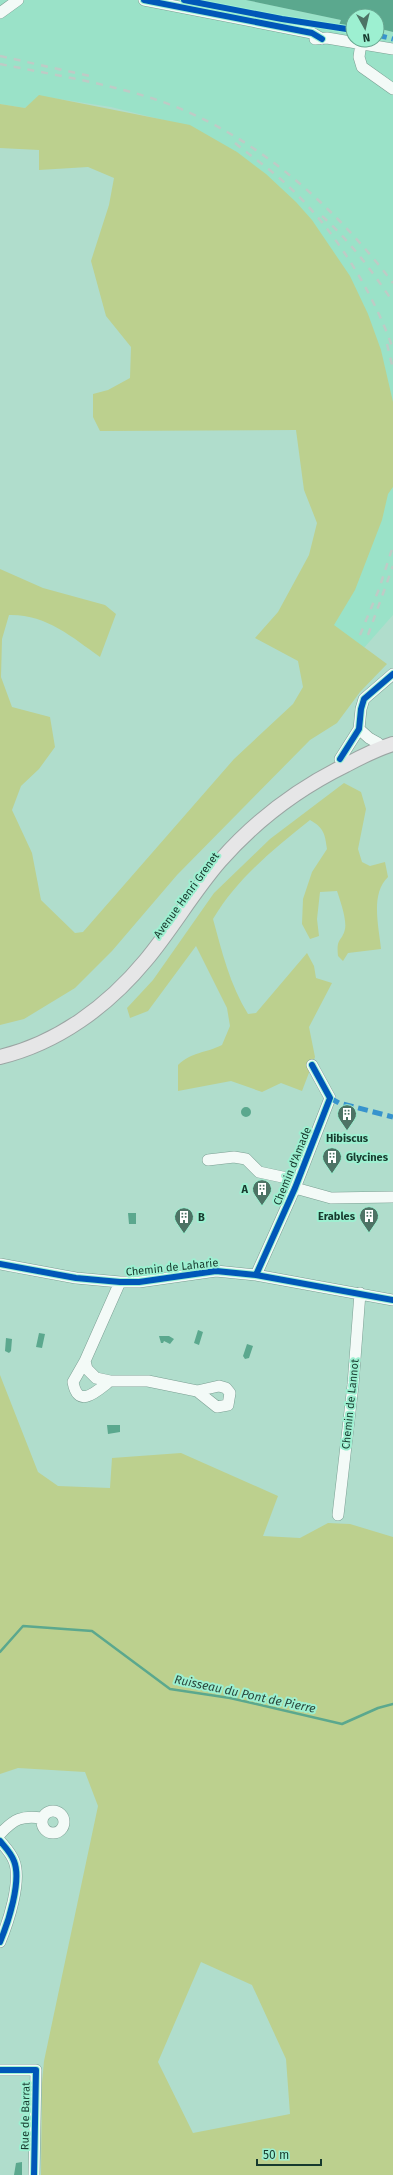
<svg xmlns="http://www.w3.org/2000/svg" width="393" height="2175" font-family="'Fira Sans',sans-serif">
<rect width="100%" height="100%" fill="#b0ddcc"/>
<path fill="#9ae2c8" d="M0 0H246L341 20 340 25 353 27V40H377V28L393 32V615L363 649 316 628 348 571 191 127 111 107 39 96 25 108 0 104Z"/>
<path fill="#bcd08e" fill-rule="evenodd" d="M39 95 190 125 237 152 266 174 296 202 312 220 350 276 368 314 381 350 393 402V487L388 494 382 520 355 590 334 625 387 664 360 692 337 723 310 740 177 875 112 951 75 988 24 1019 0 1025V569L43 588 105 605 116 614 100 657C72 637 46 614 9 615L2 639 1 677 12 707 50 717 55 747 39 769 21 786 12 810 32 853 41 900 75 933 83 932 234 759 293 704 303 687 298 661 255 638 278 612 309 555 317 523 304 490 296 430 100 431 93 417V394L108 390 130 378 131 347 106 316 91 261 109 205 114 178 88 167 39 170V150L0 148V104L25 108Z
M344 783 361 792 366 809 358 849 362 862 370 866 385 862 388 877C370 894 379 927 381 949L348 953 343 961 338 956C336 937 342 942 345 929 347 920 340 900 337 891L320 892 317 919 319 936 310 939 302 924 303 899 312 872 327 849C325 834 324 828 310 820 274 849 237 878 213 919 222 952 230 985 248 1014L256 1013 307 953 314 966 316 978 332 983 309 1027 315 1057 302 1091 281 1083 262 1092 231 1081 178 1091V1065C193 1051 204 1054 222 1045L230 1026 227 1008 196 946 148 1011 130 1018 127 1008 153 980 214 893 270 839Z
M0 1375 38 1472 58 1486 110 1488 112 1458 181 1453 278 1496 263 1536 300 1538 328 1523 350 1524 393 1537V2175H41L42 2083 44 2061 98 1806 85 1772 18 1768 0 1774ZM201 1962 252 1985 286 2059 290 2114 193 2133 158 2062Z"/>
<path fill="#5ba88e" d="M246 0H393V32L377 28V16H353V27L339 25 341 20Z
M241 1112a5 5 0 1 1 10 0a5 5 0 1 1-10 0Z
M128 1213H136V1224H129Z
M198 1330 203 1332 199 1345 194 1343Z
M39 1333 45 1334 42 1348 36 1347Z
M159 1336H169L174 1339 170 1344 164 1341 163 1343H161Z
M6 1338 12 1339 11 1351 9 1353 5 1351Z
M247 1344 253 1346 249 1358 245 1359 243 1356Z
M107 1425H120V1432L108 1434Z
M22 2162V2175H14L16 2163Z"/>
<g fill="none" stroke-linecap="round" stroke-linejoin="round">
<path stroke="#5ba88e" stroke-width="2.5" d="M0 1652 23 1626 92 1631 170 1689 230 1698 342 1724 378 1708 393 1704"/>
<defs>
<path id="minor" d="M144 0 312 33 322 39
M0 13 18 0
M315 39 327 38 393 49
M361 43 359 57 362 67 393 89
M359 729 369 738 378 743
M340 759 359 729 361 709 364 699 393 674
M208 1160 234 1157 246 1159 259 1172 287 1178 297 1183
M295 1188 331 1198 393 1197
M0 1264 76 1278 120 1282H139L216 1271 256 1275 393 1300
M256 1275 295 1188 330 1098 312 1065
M120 1282 85 1361 87 1369 96 1378 110 1381H148L197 1391 219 1386 226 1388 230 1393 228 1405 217 1407 197 1391
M85 1361 73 1382C78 1410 97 1391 110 1381
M338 1515 353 1385 360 1293
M42 1822a11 11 0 1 1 22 0a11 11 0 1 1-22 0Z
M0 1834C14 1819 22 1815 42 1818
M0 1841C5 1847 11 1853 14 1861 22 1881 8 1923 0 1942
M0 2070H36L34 2175"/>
<path id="major" d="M0 1057C58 1043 108 1006 146 960 172 929 193 892 220 861 256 820 297 789 346 765 361 757 377 749 393 744"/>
</defs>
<use href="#minor" stroke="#7b9f93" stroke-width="12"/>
<use href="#major" stroke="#9ba5a3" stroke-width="16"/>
<use href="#minor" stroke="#f3faf7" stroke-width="11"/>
<use href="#major" stroke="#e6e6e7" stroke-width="14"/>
<path stroke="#becbc6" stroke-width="2.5" stroke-dasharray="7 7" stroke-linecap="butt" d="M0 56 94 77
M0 64C49 74 100 82 148 97 248 128 331 202 393 283
M235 143C252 157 270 169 286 184 333 227 372 289 393 349
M322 216C350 241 372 271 393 302
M387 344 393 369
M360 635 379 589 393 546
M368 635 393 566"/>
<path stroke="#3793cd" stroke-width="5" stroke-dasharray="10 5" stroke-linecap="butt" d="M377 35 393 39
M330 1098 339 1103 393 1117"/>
<defs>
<path id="cycleway" d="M144 0 312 33 322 39
M184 0 282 19 353 30
M340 759 359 729 361 709 364 699 393 674
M0 1264 76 1278 120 1282H139L216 1271 256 1275 393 1300
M256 1275 295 1188 330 1098 312 1065
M0 1841C5 1847 11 1853 14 1861 22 1881 8 1923 0 1942
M0 2070H36L34 2175"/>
</defs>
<use href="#cycleway" stroke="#9df0d1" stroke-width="8"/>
<use href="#cycleway" stroke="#0057b8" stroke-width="6"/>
</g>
<defs>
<symbol id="building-pin" viewBox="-11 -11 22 30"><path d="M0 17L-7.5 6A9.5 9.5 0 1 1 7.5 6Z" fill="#4d7365" stroke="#9df0d1"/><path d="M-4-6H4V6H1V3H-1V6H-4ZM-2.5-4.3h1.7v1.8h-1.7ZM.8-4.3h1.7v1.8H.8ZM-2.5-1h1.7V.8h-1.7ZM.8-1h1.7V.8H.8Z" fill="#fff"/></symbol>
</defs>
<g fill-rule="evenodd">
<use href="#building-pin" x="336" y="1103" width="22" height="30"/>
<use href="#building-pin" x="321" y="1146" width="22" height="30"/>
<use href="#building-pin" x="251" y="1178" width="22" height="30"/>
<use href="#building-pin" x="358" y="1205" width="22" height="30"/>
<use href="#building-pin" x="173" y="1206" width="22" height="30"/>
</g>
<g text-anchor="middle" stroke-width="4" stroke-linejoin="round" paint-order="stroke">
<g font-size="11" fill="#173a2e" stroke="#9df0d1">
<text transform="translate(186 895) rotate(-54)" y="4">Avenue Henri Grenet</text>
<text transform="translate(292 1166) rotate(-68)" y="4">Chemin d'Amade</text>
<text transform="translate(172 1267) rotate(-6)" y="4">Chemin de Laharie</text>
<text transform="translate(350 1404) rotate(-84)" y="4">Chemin de Lannot</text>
<text transform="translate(25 2116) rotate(-89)" y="4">Rue de Barrat</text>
</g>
<g font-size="11" font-weight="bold" fill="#173a2e" stroke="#9df0d1" text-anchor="start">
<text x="347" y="1142" text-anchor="middle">Hibiscus</text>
<text x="346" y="1161">Glycines</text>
<text x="248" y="1193" text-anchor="end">A</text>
<text x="355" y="1220" text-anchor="end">Erables</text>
<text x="198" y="1221">B</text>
</g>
<g font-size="12" font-style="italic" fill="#2b473d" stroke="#9df0d1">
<text transform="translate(245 1694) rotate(12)" y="4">Ruisseau du Pont de Pierre</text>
</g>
</g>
<g transform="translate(365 28) rotate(172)"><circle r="19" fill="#9df0d1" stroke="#67a790"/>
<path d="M0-3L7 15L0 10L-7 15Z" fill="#4d7365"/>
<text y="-6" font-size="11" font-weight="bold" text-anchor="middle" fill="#173a2e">N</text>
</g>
<path d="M257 2159v6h64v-6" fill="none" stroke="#173a2e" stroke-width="2"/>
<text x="263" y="2159" font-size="12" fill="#173a2e" stroke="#9df0d1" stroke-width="3" paint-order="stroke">50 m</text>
</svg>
